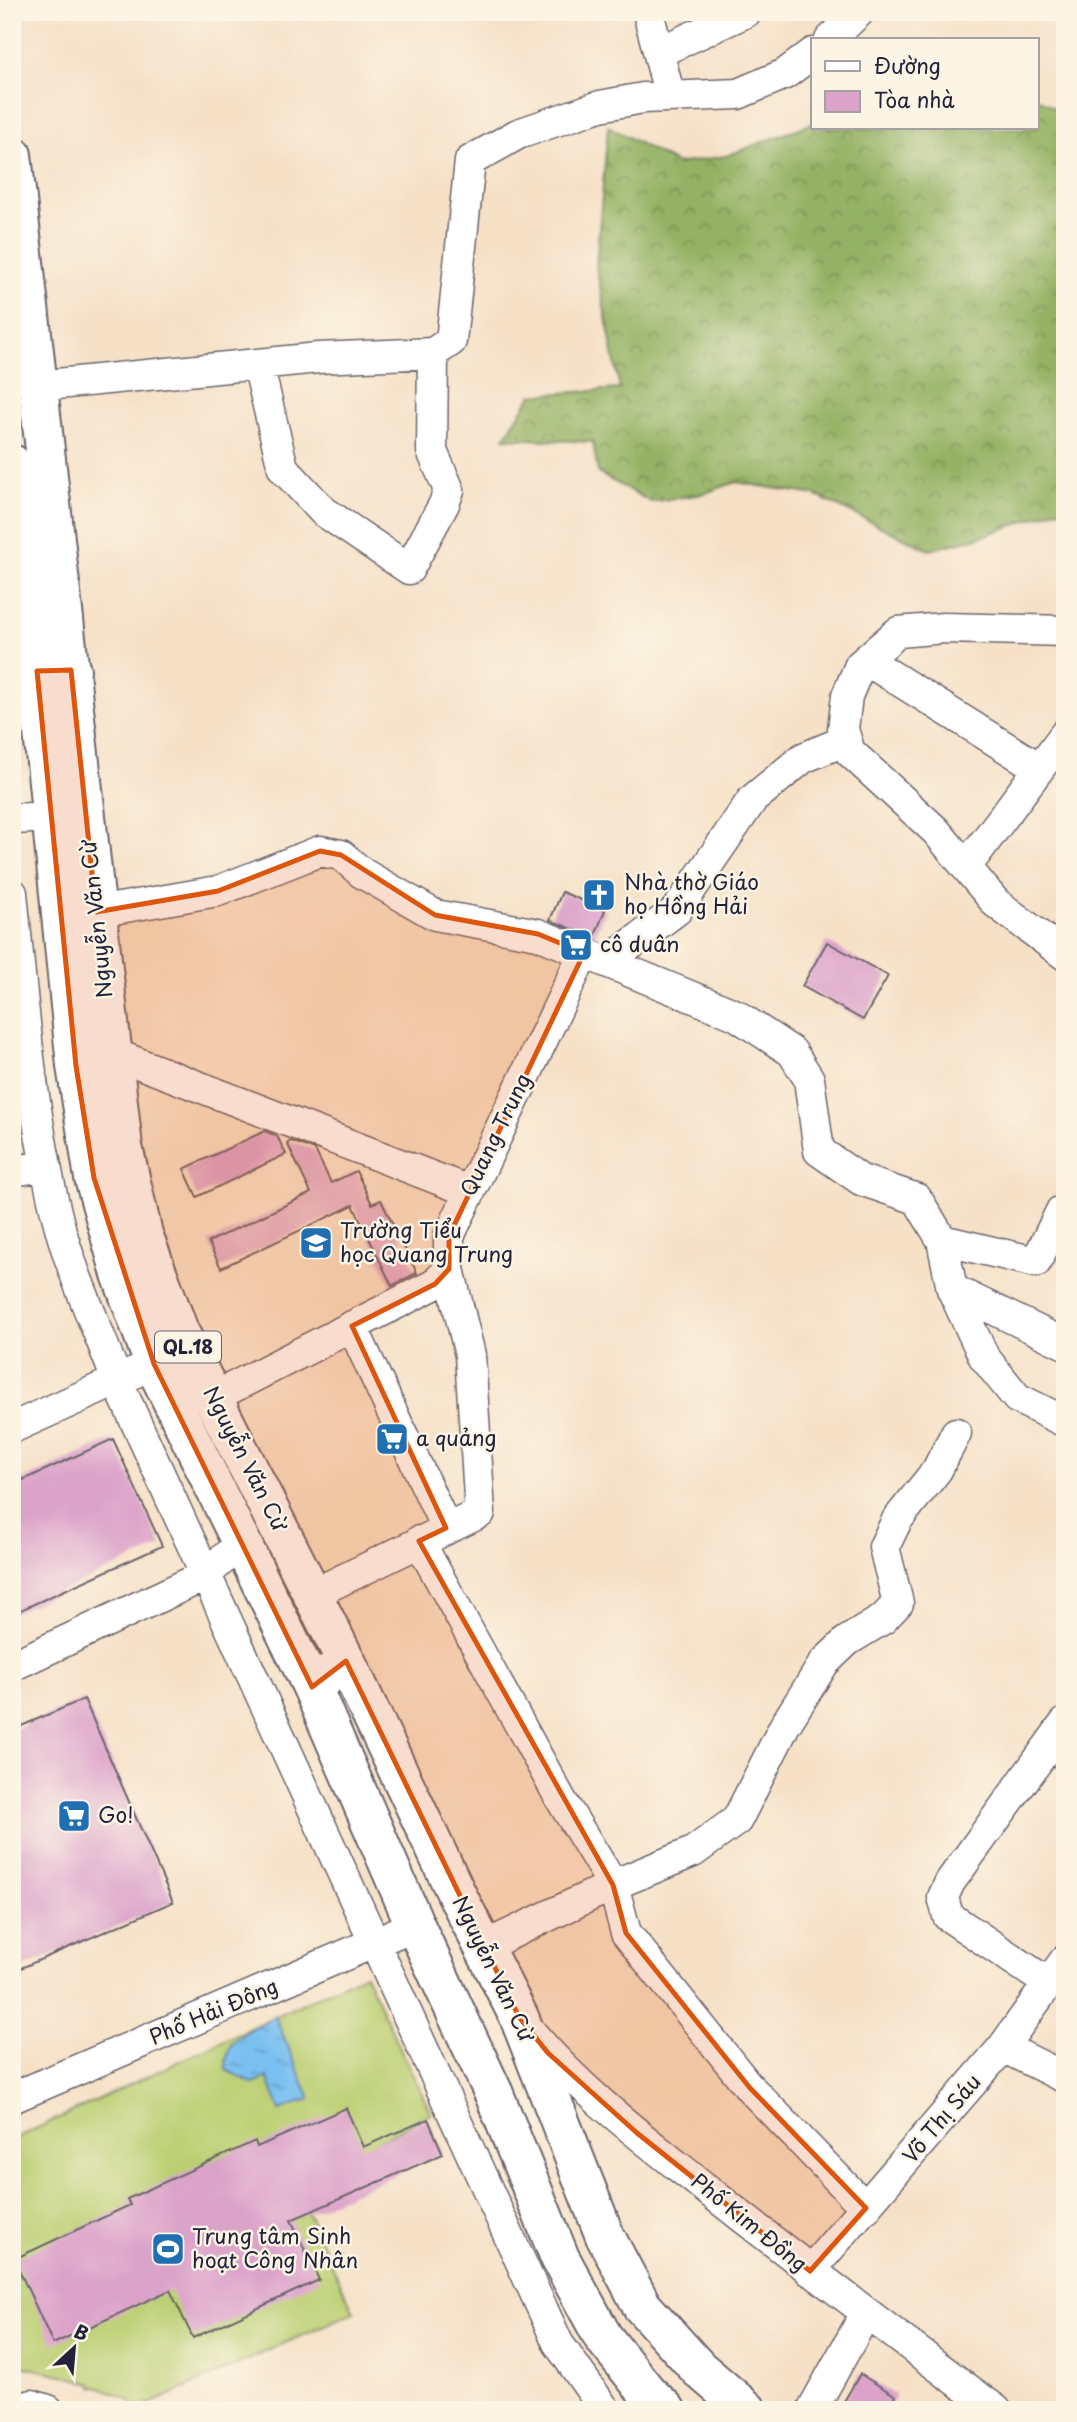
<svg xmlns="http://www.w3.org/2000/svg" width="1077" height="2422" font-family="'Playpen Sans',sans-serif">
<defs>
<pattern id="forest-crowns" width="20" height="18" patternUnits="userSpaceOnUse" patternTransform="scale(1.75)"><rect width="20" height="18" fill="#94b264"/><path d="M2 6a3 3 0 1 1 6 0M12 15a3 3 0 1 1 6 0" fill="none" stroke="#789054"/></pattern>
<pattern id="water-ripples" width="26" height="14" patternUnits="userSpaceOnUse" patternTransform="scale(1.75)"><rect width="26" height="14" fill="#79c0f1"/><path d="M2 4q2-2 4 0t4 0M15 11q2-2 4 0t4 0" fill="none" stroke="#639cc4"/></pattern>
</defs>
<rect width="100%" height="100%" fill="#fcf5e5"/>
<filter id="ink" filterUnits="userSpaceOnUse"><feTurbulence type="fractalNoise" baseFrequency=".0143" numOctaves="2"/><feDisplacementMap in="SourceGraphic" scale="14" xChannelSelector="R" yChannelSelector="G"/><feConvolveMatrix kernelMatrix="1 2 1 2 8 2 1 2 1" color-interpolation-filters="sRGB"/></filter>
<filter id="wash" filterUnits="userSpaceOnUse"><feTurbulence type="fractalNoise" baseFrequency=".00686" numOctaves="4" result="noise"/><feDisplacementMap in="SourceGraphic" scale="28" xChannelSelector="R" yChannelSelector="G"/><feGaussianBlur stdDeviation="1.57" result="paint"/><feColorMatrix in="noise" values="0 0 0 0 0 0 0 0 0 0 0 0 0 0 0 0 0 1.4 0 .05"/><feComposite in="paint" operator="in"/></filter>
<g filter="url(#wash)">
<rect width="100%" height="100%" fill="#f6e1c7"/>
<path fill="url(#forest-crowns)" stroke="#5b6a50" stroke-width="2" d="M1037 98 1065 114V507L980 537 929 550 815 495 736 482 702 494 651 502 598 473 593 442 504 438 532 395 620 389 596 266 608 126 677 164 726 156 813 123V128H1037Z"/>
<path fill="#bbcf72" stroke="#6e7856" stroke-width="2" d="M365 1974 431 2113 295 2186 354 2312 139 2409 127 2398 98 2386 94 2388 92 2384C68 2374 39 2371 12 2364V2140Z"/>
<path fill="url(#water-ripples)" stroke="#4e7196" stroke-width="2" d="M275 2016 310 2099 280 2110 267 2077 254 2084 226 2070C225 2035 248 2032 275 2016Z"/>
<g id="blocks">
<path fill="#dca3ca" d="M562 892 605 910 594 938 550 920Z
M827 942 888 976 863 1020 802 986Z
M265 1131 277 1136 286 1154 197 1197 184 1169Z
M291 1141 315 1150 331 1183 356 1171 372 1204 381 1200 417 1273 392 1286 353 1205 221 1268 208 1242 311 1193 287 1143Z
M113 1439 162 1546 12 1614V1485Z
M84 1699 173 1902 12 1972V1730Z
M346 2108 363 2147 428 2119 443 2154 291 2220 319 2280 193 2338 170 2290 53 2344 14 2259 130 2205 127 2199 255 2141 257 2147Z
M860 2374 896 2396 888 2410H839Z"/>
</g>
</g>
<g filter="url(#ink)">
<use href="#blocks" fill-opacity="0" stroke="#6c656c" stroke-width="2"/>
<g fill="none" stroke-linecap="round" stroke-linejoin="round">
<defs>
<path id="minor" d="M648 12 670 97
M830 40 859 12
M659 52 746 12
M258 364 283 468 323 511 409 569 444 504 449 490 432 451 433 353
M37 386 318 358 433 353 451 341 470 161 518 134 600 106 643 98 738 94 785 74 813 53
M1065 631 944 628 898 632 860 665 847 696 843 729 850 752 936 831 996 903 1065 955
M866 660 1039 768
M12 819 52 817
M966 867 1065 734
M12 893C23 1003 31 1113 58 1220 72 1275 98 1328 117 1381L558 2343 605 2410
M96 912 218 891 320 851 341 855 362 873 435 915 538 934 736 1015 792 1052 809 1079 819 1151 861 1180 917 1199 942 1240 952 1289 984 1357 1017 1398 1065 1422
M607 962 677 910 752 800 803 758 844 741
M112 1053 469 1191
M12 1171 46 1166
M942 1240 1036 1262 1061 1211
M952 1289 1065 1344
M352 1326 446 1528
M214 1397 435 1284 449 1269V1236L584 953
M12 1428 134 1373
M419 1541 560 1798 613 1885 626 1933 750 2088 866 2208
M313 1594 480 1513 470 1355 449 1269
M12 1666 204 1576 241 1543
M483 1947 613 1885 693 1852 737 1820 785 1725 824 1663 847 1641 883 1619 898 1603 884 1547 897 1520 937 1470 956 1433
M1048 1983 948 1916 943 1897 950 1882 1065 1723
M530 2031C580 2091 644 2139 704 2187 800 2263 898 2337 996 2410
M1003 2047 1065 2078
M12 2098 415 1925
M810 2271 1003 2047 1065 1960
M17 2410 32 2405 48 2410
M812 2410 866 2313"/>
<path id="major" d="M12 155 123 1147 143 1234 179 1331 346 1661 459 1899 519 2017 605 2236 642 2306 699 2369 747 2410
M12 464 37 671 76 1066 94 1178 121 1274 154 1364 312 1687 415 1925 494 2094 560 2258 603 2337 647 2392 666 2410"/>
<path id="highway" d="M37 671 71 670
M312 1687 346 1661"/>
</defs>
<use href="#minor" stroke="#6c656c" stroke-width="33"/>
<use href="#major" stroke="#6c656c" stroke-width="42"/>
<use href="#highway" stroke="#6c656c" stroke-width="42"/>
<use href="#minor" stroke="#fff" stroke-width="30"/>
<use href="#major" stroke="#fff" stroke-width="38"/>
<use href="#highway" stroke="#fff" stroke-width="38"/>
</g>
</g>
<path fill="#de560e" fill-opacity="0.2" stroke="#de560e" stroke-width="5" stroke-linejoin="round" d="M71 670 96 912 218 891 320 851 341 855 435 915 538 934 584 953 449 1236V1269L435 1284 352 1326 446 1528 419 1541 613 1885 626 1933 750 2088 866 2208 810 2271 637 2133 548 2053 519 2017 346 1661 312 1687 154 1364 94 1178 76 1066 37 671Z"/>
<defs>
<symbol id="church-square" viewBox="-11 -11 22 22"><rect x="-9" y="-9" width="18" height="18" rx="4" fill="#1f6fb2" stroke="#fcf5e5"/><path d="M-1.2-6h2.4v3.5h3.3v2.4h-3.3V6h-2.4V-.1h-3.3v-2.4h3.3Z" fill="#fff"/></symbol>
<symbol id="supermarket-square" viewBox="-11 -11 22 22"><rect x="-9" y="-9" width="18" height="18" rx="4" fill="#1f6fb2" stroke="#fcf5e5"/><path d="M-6-5.5h2.5l.6 2H6L4.5 2H-2.5L-4.4-4H-6ZM-1.5 3.2a1.3 1.3 0 1 0 .1 0ZM3 3.2a1.3 1.3 0 1 0 .1 0Z" fill="#fff"/></symbol>
<symbol id="school-square" viewBox="-11 -11 22 22"><rect x="-9" y="-9" width="18" height="18" rx="4" fill="#1f6fb2" stroke="#fcf5e5"/><path d="M0-5L7-2L0 1L-7-2ZM-4 1L0 2.5L4 1V4Q0 6-4 4Z" fill="#fff"/></symbol>
<symbol id="stadium-square" viewBox="-11 -11 22 22"><rect x="-9" y="-9" width="18" height="18" rx="4" fill="#1f6fb2" stroke="#fcf5e5"/><path d="M0-5a6.5 5 0 1 0 0 10a6.5 5 0 1 0 0-10ZM-3.5-1.8h7v3.6h-7Z" fill="#fff"/></symbol>
</defs>
<g fill-rule="evenodd">
<use href="#church-square" x="580" y="876" width="38" height="38"/>
<use href="#supermarket-square" x="557" y="926" width="38" height="38"/>
<use href="#school-square" x="297" y="1224" width="38" height="38"/>
<use href="#supermarket-square" x="373" y="1420" width="38" height="38"/>
<use href="#supermarket-square" x="55" y="1797" width="38" height="38"/>
<use href="#stadium-square" x="149" y="2230" width="38" height="38"/>
</g>
<g text-anchor="middle" stroke-width="5" stroke-linejoin="round" paint-order="stroke">
<rect fill="#fcf5e5" stroke="#63616e" stroke-width="2" x="155" y="1331.5" width="66" height="31" rx="5"/>
<g font-size="19" font-weight="bold" fill="#22223b">
<text x="188" y="1354">QL.18</text>
</g>
<g font-size="21" fill="#22223b" stroke="#fcf5e5" text-anchor="start">
<text x="624" y="890">Nhà thờ Giáo<tspan x="624" dy="24">họ Hồng Hải</tspan></text>
<text x="600" y="952">cô duân</text>
<text x="340" y="1238">Trường Tiểu<tspan x="340" dy="24">học Quang Trung</tspan></text>
<text x="416" y="1446">a quảng</text>
<text x="98" y="1823">Go!</text>
<text x="192" y="2244">Trung tâm Sinh<tspan x="192" dy="24">hoạt Công Nhân</tspan></text>
</g>
<g font-size="21" fill="#22223b" stroke="#fcf5e5">
<text transform="translate(97 919) rotate(-96)" y="7">Nguyễn Văn Cừ</text>
<text transform="translate(496 1135) rotate(-64)" y="7">Quang Trung</text>
<text transform="translate(245 1459) rotate(63)" y="7">Nguyễn Văn Cừ</text>
<text transform="translate(493 1969) rotate(64)" y="7">Nguyễn Văn Cừ</text>
<text transform="translate(214 2012) rotate(-23)" y="7">Phố Hải Đông</text>
<text transform="translate(942 2119) rotate(-50)" y="7">Võ Thị Sáu</text>
<text transform="translate(749 2223) rotate(39)" y="7">Phố Kim Đồng</text>
</g>
</g>
<rect width="1077" height="2422" fill="none" stroke="#fcf5e5" stroke-width="42"/>
<rect x="811" y="38" width="228" height="91" fill="#fcf5e5" stroke="#a5a1a1" stroke-width="2"/>
<rect x="825" y="61" width="35" height="10" fill="#ffffff" stroke="#a5a1a1" stroke-width="2"/>
<text x="874" y="74" font-size="21" fill="#22223b">Đường</text>
<rect x="825" y="91" width="35" height="21" fill="#dca3ca" stroke="#a5a1a1" stroke-width="2"/>
<text x="874" y="108" font-size="21" fill="#22223b">Tòa nhà</text>
<g transform="translate(74 2348) rotate(26)" stroke="#fcf5e5" stroke-width="5" paint-order="stroke">
<path d="M0-5L12 26L0 18L-12 26Z" fill="#22223b"/>
<text y="-10" font-size="19" font-weight="bold" text-anchor="middle" fill="#22223b">B</text>
</g>
</svg>
